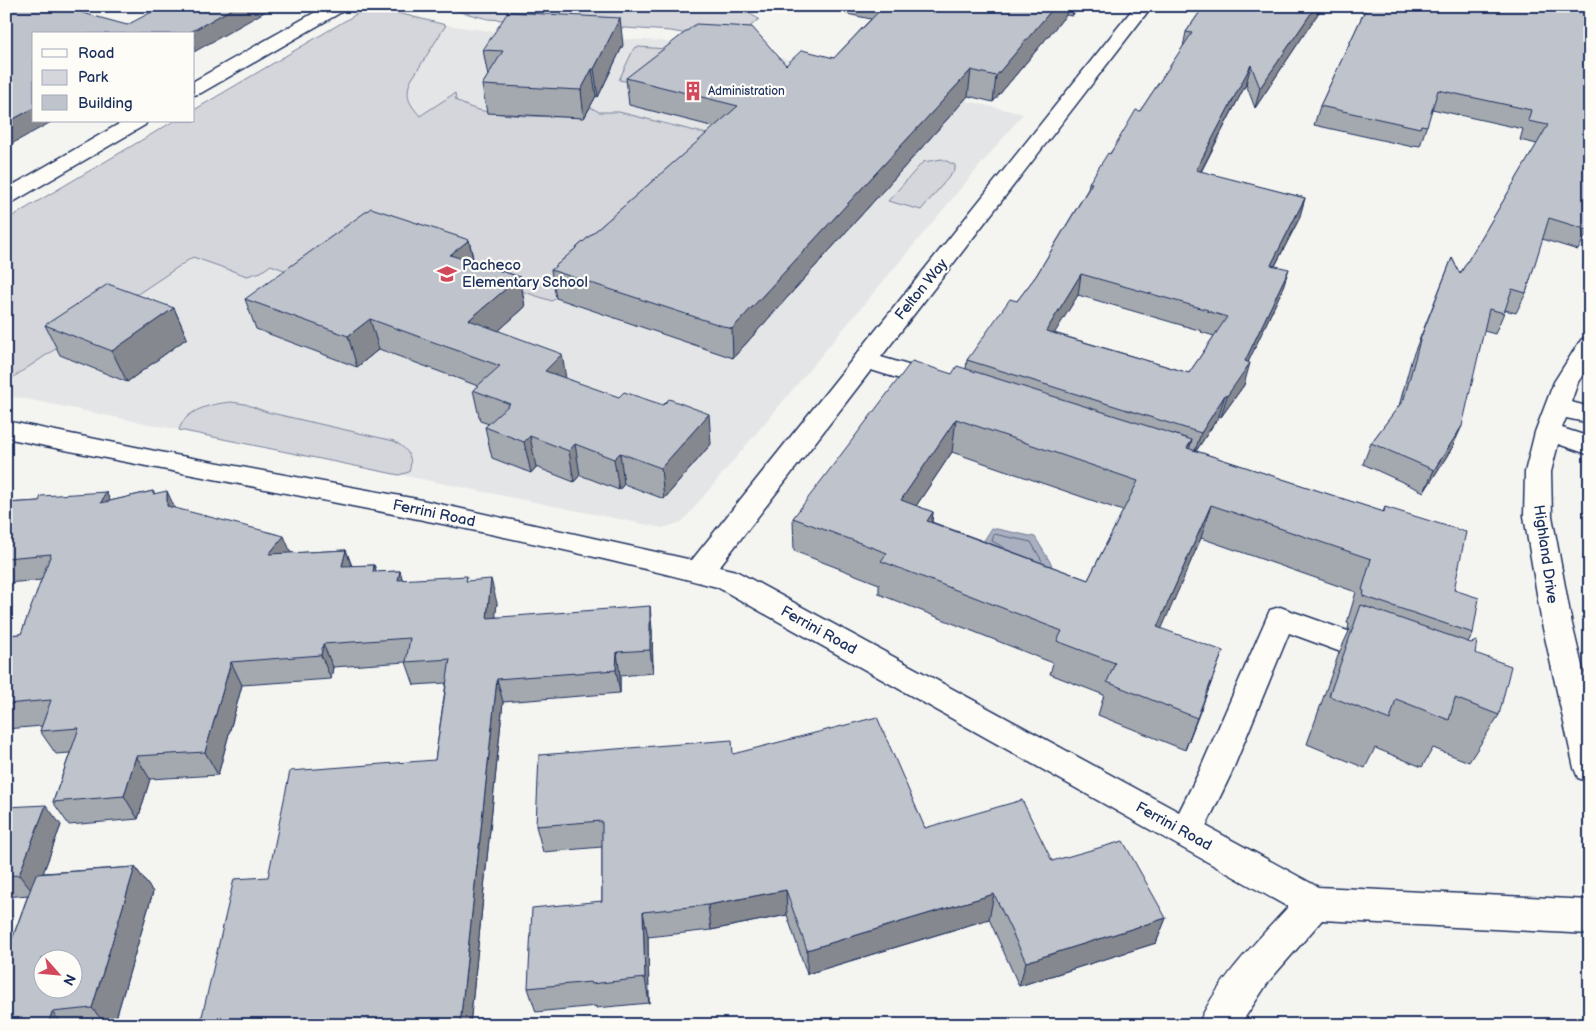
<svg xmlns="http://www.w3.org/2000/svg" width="1596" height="1031" font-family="'Balsamiq Sans',sans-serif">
<rect width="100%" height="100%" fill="#f4f4f1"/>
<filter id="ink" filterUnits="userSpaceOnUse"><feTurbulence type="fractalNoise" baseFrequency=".02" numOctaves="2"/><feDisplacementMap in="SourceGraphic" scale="10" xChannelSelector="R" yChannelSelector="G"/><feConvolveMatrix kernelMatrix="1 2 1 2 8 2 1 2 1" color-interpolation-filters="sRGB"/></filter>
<g filter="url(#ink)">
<path fill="#e4e5e6" d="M370 6 446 25 504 33 662 41 706 50 769 55 1023 114 682 522 663 528 6 395V220L174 121H194V110Z"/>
<path fill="#d4d6db" stroke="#78829c" d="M370 6 446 25 410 82C405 98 410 104 420 116L455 93 456 100C483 120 549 115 584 118L590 107 599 112H619L731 140 552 301 469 274 300 276 271 265 261 272 247 276 193 257 6 382V220L174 121H194V110Z
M438 6H759L750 14 759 19 745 31 710 38 671 31 488 19Z
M638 47 667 49 635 83 619 80 634 48Z
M942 159 955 165V170L921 210 888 201 923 162Z
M231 402 245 404 267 412 394 441C407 449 414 456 409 472L399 475 179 430C185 409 212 404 231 402Z"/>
<path fill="#aab0bf" stroke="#717c98" d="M992 528 1035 537 1052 565 1023 571 983 542Z"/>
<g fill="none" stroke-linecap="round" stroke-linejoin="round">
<path stroke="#546385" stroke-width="1" d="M1005 548 992 541 994 534 1031 542 1042 561"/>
<defs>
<path id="minor" d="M326 6H347L345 10 201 93 194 95V81Z
M1135 6H1152L881 357 948 377 951 383 948 389 939 391 871 370 719 567 736 571 1179 812 1199 772 1270 610 1280 607 1390 646 1394 654 1390 662 1379 666 1289 633 1231 774 1206 826 1318 887 1590 900V934L1322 920 1269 981 1240 1025H1198C1216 982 1257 941 1288 907L717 587C484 526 243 487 6 438V421L170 454 417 499 692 560Z
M124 121H147L145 125 13 202 6 204V189Z
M1590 337V364L1578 382 1571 402 1590 407V423L1566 418 1562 428 1590 437V455L1558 444 1551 472 1552 516 1572 624 1590 699V782L1578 778 1574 768 1542 624 1524 516 1525 472 1535 432 1554 382 1578 344 1582 339Z"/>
</defs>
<use href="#minor" stroke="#1b2f5e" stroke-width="3"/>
<use href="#minor" fill="#fdfcf7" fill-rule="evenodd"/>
</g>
<path fill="#a4a8af" stroke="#1b2f5e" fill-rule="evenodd" d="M847 6H1079L1072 16 1066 15 993 102 968 96 733 358 556 298 551 270 715 127 629 105 626 78 786 65 834 58 871 19 847 14Z
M1204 6H1323L1255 108 1246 84 1201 172 1305 198 1299 219 1275 266 1282 290 1248 362 1244 385 1221 417 1219 416 1196 451 1383 512 1385 507 1454 590 1473 633 1468 642 1475 653 1499 715 1469 762 1433 748 1422 767 1375 748 1365 768 1307 744 1339 653 1350 629H1348L1349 624 1347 623 1356 592 1201 538 1161 628 1211 683 1185 750 1098 715 1104 695 1050 674 1053 663 879 594V584L794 551 793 518 952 374 966 369 967 360 1017 301 1036 276 1088 189 1089 183 1140 111 1183 47 1186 32ZM1078 295 1202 331 1201 332 1214 336 1189 373 1054 333ZM952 452 1123 511 1088 580 932 522 933 512 916 506Z
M1367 6H1590V227L1578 250 1542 239 1526 293 1516 313 1505 310 1495 334 1484 331 1452 448 1424 492 1363 464 1371 443 1399 406 1412 358 1452 258 1460 274 1537 144 1520 140 1523 129 1432 109 1420 146 1413 145V147L1314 125 1320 106Z
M623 45 598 97 596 96 584 118 487 113 482 85 488 76 483 50Z
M469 240 474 262 520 277 525 307 498 331 566 378 711 444 664 499 624 484 619 490 580 475 574 482 536 467 531 473 492 458 485 427 489 424 480 421 473 390 478 386 379 349 357 367 256 329 245 299Z
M174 308 187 338 127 382 60 355 45 325Z
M153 491 155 494 175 508 291 553 346 550 352 566 374 565 377 572 400 571 402 580 468 581 497 603 495 617 652 629 653 673 620 676V693L503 702 470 1025H200L268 877 435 760 446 683 414 685 406 662 333 667 331 679 242 685 218 775 150 779 138 819 69 825 53 802 70 753 56 754 40 731 42 726 6 729V635L21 634 42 580 6 583V503L39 501 106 492 110 501Z
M733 754 925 828 1052 861 1166 918 1156 943 1019 986 989 919 807 974 787 915 711 930 648 937 649 1003 596 1008V1006L536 1012 528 988 602 901V847L543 852 536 826Z
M6 807 61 825 43 873 135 867 153 892 114 1025H6L10 945 28 895 6 897Z"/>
<path fill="#86888f" stroke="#1b2f5e" d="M237 6H275L194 52V34H187Z
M1055 6H1067L1066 15 993 102 996 76Z
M1073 6H1079L1072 16Z
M1316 6H1323L1255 108 1260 88Z
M620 18 623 45 598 97 594 69Z
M1251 65 1246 84 1191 190 1196 170Z
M592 69 596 96 584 118 581 90Z
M971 70 968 96 733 358 732 329Z
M34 108V121H53L6 147V123Z
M1305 198 1299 219 1265 285 1271 265Z
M469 240 475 269 450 255Z
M1289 269 1282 290 1243 373 1250 363 1244 385 1221 417 1227 396 1245 361Z
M1081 274 1078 295 1043 352 1046 331Z
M520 277 525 307 476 351 469 320Z
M174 308 187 338 127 382 112 351Z
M370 319 379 349 357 367 348 336Z
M562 354 567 385 545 371Z
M1225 395 1219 416 1194 454 1201 433Z
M709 414 711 444 664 499 661 468Z
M956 419 952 452 898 533 901 500Z
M1462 426 1452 448 1424 492 1434 470Z
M530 436 536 467 531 473 524 442Z
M1192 440 1182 473 1187 448Z
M575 444 580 475 574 482 569 451Z
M620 453 624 484 619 490 614 459Z
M167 491 178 515 167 506Z
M106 492 118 516 101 503Z
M1211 505 1201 538 1148 660 1157 627Z
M933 512 929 545 927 521Z
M284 536 294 560 269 554Z
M346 550 354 574 342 566Z
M374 565 382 589 373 572Z
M400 571 407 594 398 580Z
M491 579 497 603 493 642 487 618Z
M650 606 652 629 653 673 650 650Z
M323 644 333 667 331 679 321 655Z
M1223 651 1211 683 1185 750 1197 718Z
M617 652 620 676V693L616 670Z
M231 662 242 685 218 775 205 752Z
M497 679 503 702 470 1025H460Z
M136 756 150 779 138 819 124 796Z
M46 805 61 825 35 895 19 875Z
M135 867 153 892 114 1025H106L92 1008Z
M786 890 787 915 711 930 708 905Z
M994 894 989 919 807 974V950Z
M643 912 648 937 649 1003 645 978Z
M1166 918 1156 943 1019 986 1026 962Z
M52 1012 64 1025H48Z"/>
<path fill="#bfc3cc" stroke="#1b2f5e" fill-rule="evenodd" d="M6 6H57L127 25 163 6H237L187 34H34V108L6 123Z
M884 6H1055L996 76 971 70 732 329 551 270 738 106 626 78 696 24 752 27 786 65 802 50 834 58Z
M1204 6H1316L1260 88 1251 65 1196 170 1305 198 1271 265 1289 269 1245 361 1250 363 1227 396 1225 395 1201 433 967 360 1010 299 1017 301 1036 276 1092 183H1089L1108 153 1110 154 1136 110 1140 111 1192 33 1186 32ZM1081 274 1208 310 1207 311 1227 317 1189 373 1046 331Z
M1367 6H1570L1590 10V226L1588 230 1549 218 1526 293 1512 289 1504 313 1489 309 1462 426 1434 470 1371 443 1404 399 1421 337 1452 258 1460 274 1548 125 1528 121 1531 110 1438 90 1427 126 1421 125 1420 128 1320 106Z
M508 12 620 18 594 69H592L581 90 482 85 503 51 483 50Z
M371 208 469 240 450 255 520 277 469 320 562 354 545 371 619 397 624 392 663 405 669 399 709 414 661 468 620 453 614 459 575 444 569 451 530 436 524 442 485 427 510 404 473 390 500 366 370 319 348 336 245 299Z
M108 284 174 308 112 351 45 325Z
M912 361 952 374 957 366 1192 440 1187 448 1384 512 1385 507 1466 532 1454 590 1479 598 1473 633 1363 596 1364 591 1362 590 1371 559 1211 505 1157 627 1223 651 1197 718 1107 682 1115 663 1057 641 1062 631 881 561 887 553 793 518ZM956 419 1138 481 1088 580 927 521 933 512 901 500Z
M153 491V494L167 491V506L284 536 269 554 346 550 342 566 374 565 373 572 400 571 398 580 467 576 466 581 491 579 487 618 650 606V650L617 652 616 670 497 679 460 1025H200L234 879 268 877 290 771 435 760 450 659 406 662 410 638 323 644 321 655 231 662 205 752 136 756 124 796 53 802 79 728 40 731 51 700 6 704V635L21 634 51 554 6 558V503L39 501 41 496 106 492 101 503Z
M1361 605 1471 643 1477 641 1475 653 1511 666 1499 715 1455 698 1449 720 1396 699 1390 720 1329 696Z
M877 717 925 828 1022 800 1052 861 1123 841 1166 918 1026 962 994 894 807 950 786 890 708 905 643 912 645 978 591 984V982L528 988 532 908 602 901V821L536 826 539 755 732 740 733 754Z
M46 805 19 875 6 876V807Z
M135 867 92 1008 52 1012 48 1025H6V945H10L36 874ZM42 958H72V988H42Z"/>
</g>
<defs>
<symbol id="building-bare" viewBox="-9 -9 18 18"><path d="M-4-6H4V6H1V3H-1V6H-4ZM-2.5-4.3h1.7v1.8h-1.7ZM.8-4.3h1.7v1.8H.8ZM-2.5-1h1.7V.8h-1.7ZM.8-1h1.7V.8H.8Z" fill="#d1495b" stroke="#fdfcf7" stroke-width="2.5" paint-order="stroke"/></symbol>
<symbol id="school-bare" viewBox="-9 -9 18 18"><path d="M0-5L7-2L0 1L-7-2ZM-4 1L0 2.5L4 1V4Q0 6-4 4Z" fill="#d1495b" stroke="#fdfcf7" stroke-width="2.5" paint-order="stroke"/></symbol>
</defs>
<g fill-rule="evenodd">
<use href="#building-bare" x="679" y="77" width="28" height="28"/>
<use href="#school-bare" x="433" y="260" width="28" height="28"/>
</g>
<g text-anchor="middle" stroke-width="4.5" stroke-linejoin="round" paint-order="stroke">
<g font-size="12" fill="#1b2f5e" stroke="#fdfcf7" text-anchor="start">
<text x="708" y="95">Administration</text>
</g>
<g font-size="15" fill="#1b2f5e" stroke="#fdfcf7" text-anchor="start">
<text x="462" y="270">Pacheco<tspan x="462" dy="17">Elementary School</tspan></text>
</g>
<g font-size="15" fill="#1b2f5e" stroke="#fdfcf7">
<text transform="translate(921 289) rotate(-51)" y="5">Felton Way</text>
<text transform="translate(434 513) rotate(12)" y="5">Ferrini Road</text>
<text transform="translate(1546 554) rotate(82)" y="5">Highland Drive</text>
<text transform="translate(819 630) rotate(29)" y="5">Ferrini Road</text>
<text transform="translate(1174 826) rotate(29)" y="5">Ferrini Road</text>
</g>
</g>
<rect width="1596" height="1031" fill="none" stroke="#fdfcf7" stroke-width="25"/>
<rect x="12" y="12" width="1571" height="1006" fill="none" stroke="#1b2f5e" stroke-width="2" filter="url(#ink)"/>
<rect x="32" y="32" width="162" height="90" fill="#fdfcf7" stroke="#a3aaba"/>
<rect x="42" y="49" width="25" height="8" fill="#fdfcf7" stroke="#a3aaba"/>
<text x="78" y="58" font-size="15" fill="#1b2f5e">Road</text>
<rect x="42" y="70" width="25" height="15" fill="#d4d6db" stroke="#a3aaba"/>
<text x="78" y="82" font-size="15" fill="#1b2f5e">Park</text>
<rect x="42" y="95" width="25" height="15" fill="#bfc3cc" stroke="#a3aaba"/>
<text x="78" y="108" font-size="15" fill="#1b2f5e">Building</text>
<g transform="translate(58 974) rotate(117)"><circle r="24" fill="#fdfcf7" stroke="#a3aaba"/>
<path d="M0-4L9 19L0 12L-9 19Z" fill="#d1495b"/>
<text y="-8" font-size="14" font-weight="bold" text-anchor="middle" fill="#1b2f5e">N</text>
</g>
</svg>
